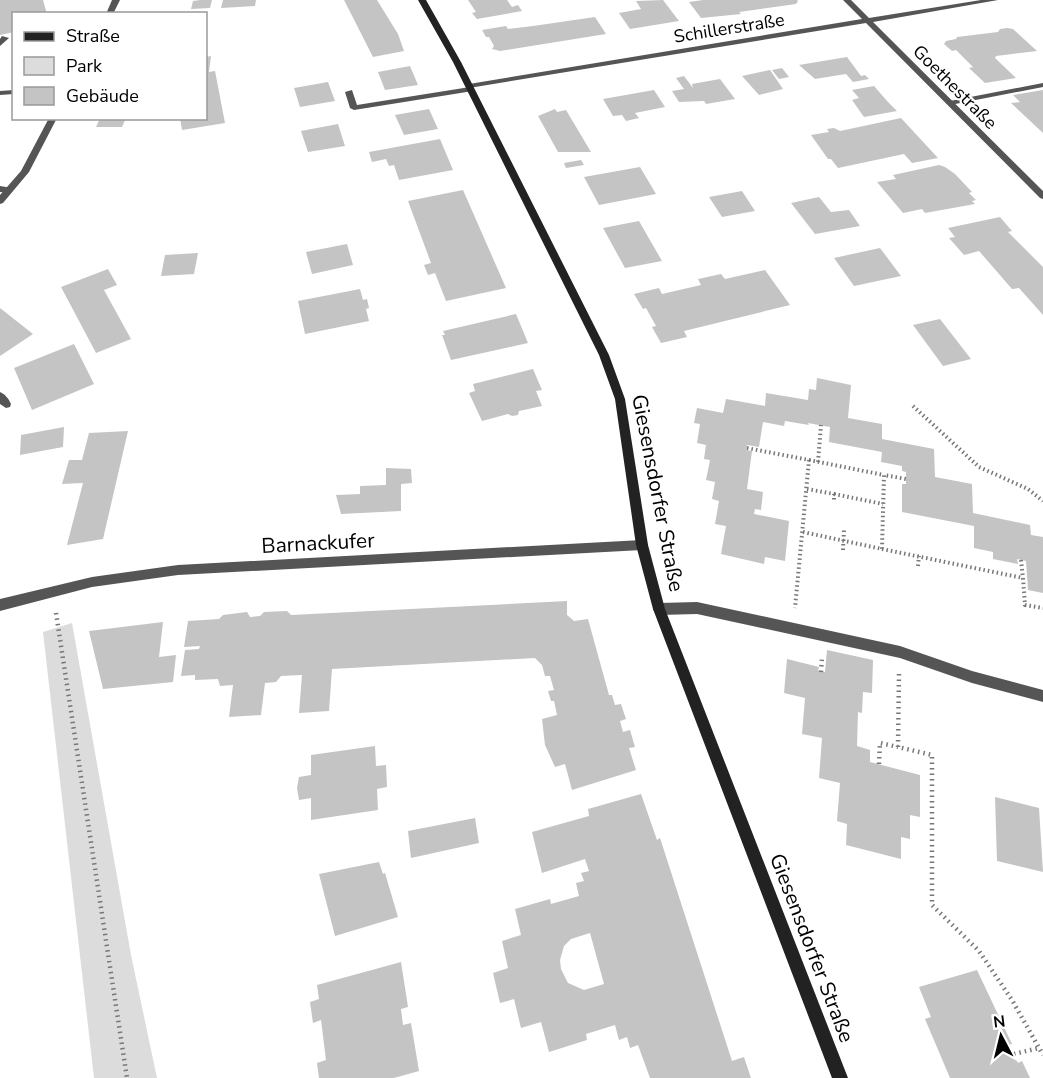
<svg xmlns="http://www.w3.org/2000/svg" width="1043" height="1078" font-family="'Nunito Sans',sans-serif">
<rect width="100%" height="100%" fill="#fff"/>
<path fill="#dcdcdc" d="M72 623 131 955 157 1078H94L43 632Z"/>
<path fill="#c4c4c4" fill-rule="evenodd" d="M0 0H43L47 14H14V32L0 35Z
M200 0H212L210 8 191 9 193 1Z
M223 0H256L255 6 221 8Z
M344 0H377L398 34 404 51 373 57Z
M468 0H507L512 7 518 5 522 11 477 19 472 13 476 12Z
M663 0 679 21 630 29 619 13 641 9 636 1Z
M703 0H797L798 1 796 4 739 12 741 14 701 18 689 2Z
M595 17 606 34 500 51 492 49 494 46 489 37H486L482 30 506 26 508 29 533 26Z
M1007 28 1013 29 1037 51 996 56 995 58 1016 78 985 83 969 68 973 67 956 50 952 51 944 44 946 41 956 39 957 37 998 32 1000 29Z
M211 56 209 72 215 71 225 123 182 130 180 118H206V57Z
M847 57 861 76 865 75 869 79 853 82 846 74 815 79 799 65Z
M410 66 418 85 385 90 378 72Z
M782 68 789 77 779 79 772 70Z
M770 70 783 89 759 95 742 76Z
M684 76 693 88 692 84 720 79 735 99 706 104 704 101 679 102 672 91 684 89 676 78Z
M328 82 335 101 300 107 294 88Z
M874 86 888 102 897 111 864 117 852 100 859 98 852 90Z
M654 90 665 107 635 113 639 118 626 121 622 115 613 116 603 99Z
M1043 90V133L1011 103 1020 102 1013 95Z
M429 109 438 129 404 135 395 115Z
M555 109 557 112 566 110 591 152H558L538 116Z
M100 118H126L122 127H96Z
M901 118 938 158 912 163 904 154 838 168 831 159H828L811 135 829 132 827 129 834 128 840 131Z
M338 124 345 146 308 152 301 131Z
M440 139 453 170 399 180 394 165 389 166 386 159 372 162 369 152Z
M581 160 584 165 566 168 564 163Z
M939 165 945 167 955 174 972 192 969 193 976 200 972 201 975 204 925 213 922 209 903 213 877 182 896 179 893 175Z
M640 167 656 194 599 205 584 177Z
M463 190 506 288 446 301 435 273 428 275 424 265 431 263 408 201Z
M742 191 755 211 722 217 709 197Z
M819 197 831 212 849 210 860 226 815 234 791 203Z
M1000 217 1012 231 1008 232 1043 267V315L1019 288 1012 289 979 251 964 255 949 238 955 237 948 228Z
M639 221 662 261 625 268 603 228Z
M347 244 353 265 312 274 306 252Z
M880 248 901 276 854 286 834 258Z
M198 253 194 274 161 276 165 255Z
M108 269 117 285 104 290 131 339 96 353 61 287Z
M765 270 790 305 684 331 687 337 661 343 652 327 656 326 646 308 643 309 634 294 659 288 662 294 701 285 698 279 721 274 725 279Z
M360 289 363 300 367 299 369 308 366 309 369 321 305 334 298 301Z
M0 308 33 334 0 356Z
M516 314 528 343 451 360 442 335H445L443 331Z
M940 319 971 359 943 366 913 325Z
M74 344 94 384 32 410 14 368Z
M533 369 542 390 536 391 542 406 519 411 518 415 512 416 508 414 482 421 469 393 475 391 473 384Z
M817 378 851 385 848 418 882 424V439L934 449 935 477 972 484 973 513 1030 525 1031 535 1043 537V593L1028 590 1026 561 1017 559 1018 564 993 559V552L974 548V526L902 512V484H906V472L902 471V466L881 462 882 452 829 442 830 427 808 423 809 425 785 421 784 426 763 422 759 447 747 445V448L746 450 752 451 747 489 763 492 761 510 755 509 754 514 789 521 785 561 765 557 764 564 721 554 726 526 715 524 719 501 712 499 715 482 706 480 710 460 704 459 706 445 697 443 700 424 694 423 697 408 723 413 726 399 765 406 766 393 808 400 809 389 816 390Z
M64 427 63 447 20 455 21 435Z
M128 431 103 539 67 545 83 483 62 484 69 460H82L89 433Z
M386 468 411 469 412 483 401 484V511L341 514 336 495 360 494V486L386 485Z
M567 601V615L574 621 588 619 609 695H612L615 705 621 704 626 719 620 721 623 732 630 730 635 747 629 748 636 770 572 790 565 764 555 767 545 745 542 719 557 715 554 701H551L548 691 554 690 550 676H545L542 665 535 658 332 669 329 711 299 713 302 675 281 676 276 682 265 683 261 715 229 717 233 685 220 686 218 679 195 680V675L181 676 185 650 199 649 200 646 184 647 188 621 219 619 223 615 247 612 250 617 260 616 264 612 287 611 291 615Z
M163 622 159 657 176 655 173 682 103 689 89 631Z
M827 650 873 660 872 693 863 692 862 713 858 712 857 746 870 750V762L920 775V817L910 815V839L901 837V859L846 845 847 824 837 821 840 783 819 778 822 738 802 734 805 698 784 693 787 659 819 667 818 671 825 672Z
M375 746 376 766 386 765 387 787 377 789 378 810 311 820V798L299 800 297 788 299 777 311 775V755Z
M641 794 657 840 660 838 732 1061 744 1057 751 1078H650L638 1045 630 1048 627 1037 619 1040 615 1025 586 1034 587 1040 549 1052 541 1022 521 1028 514 999 500 1003 493 973 508 968 502 941 521 935 515 909 550 899 551 904 579 896 576 883 584 881 581 873 589 871 585 859 542 873 532 832 589 816 588 809ZM590 933 604 984 584 990 568 983 561 969 560 960 564 946 571 939Z
M995 797 1039 808 1043 872 997 861Z
M475 818 479 843 411 858 408 831Z
M379 862 383 874 385 873 398 917 335 936 319 874Z
M401 962 408 1007 401 1009 403 1025 411 1023 419 1071 394 1078H319L317 1063 326 1060 321 1020 313 1023 310 1002 319 999 317 985Z
M977 970 1012 1044 1009 1045 1018 1063 1022 1061 1030 1078H950L925 1019 931 1017 919 987Z"/>
<g fill="none" stroke-linecap="round" stroke-linejoin="round">
<path stroke="#777" stroke-width="4" stroke-dasharray="1.5 3" stroke-linecap="butt" d="M913 406 979 467 1028 489 1043 501
M747 448 809 460 795 608
M809 460 884 475
M818 462 821 425
M807 489 834 494V501
M834 494 883 504
M803 532 882 549 884 475 906 479
M882 549 1023 578 1025 605 1043 608
M843 550 844 530
M1021 560 1023 578
M918 566 919 556"/>
<path stroke="#777" stroke-width="4.5" stroke-dasharray="1.5 4" stroke-linecap="butt" d="M56 613 127 1078
M821 672 822 657
M899 674 898 747 932 755V905L979 951 1012 1000 1043 1055
M879 764 880 743 898 747
M1014 1054 1039 1048"/>
<path fill="#555" fill-rule="evenodd" d="M2 36 9 38 0 46V39Z
M1043 83V87L950 105 946 103 950 101Z
M470 87H473V91L354 110 350 108 345 92 352 90 357 105Z
M14 90V94L0 95V91Z
M0 186 12 188 13 190 9 193 0 192Z
M0 392C5 394 9 399 11 404L10 407 6 408 0 404Z
M697 602 900 646 972 671 1043 690V702L972 683 900 658 697 614 659 615 655 613 653 609 655 605 659 603Z"/>
<path fill="#555" fill-rule="evenodd" d="M112 0H120L113 14H106Z
M843 0H851L869 18 981 0H998L873 22 1043 191V199L1040 198 866 23 469 88 465 86 469 84 862 19Z
M49 118H57L29 172 3 203 0 204V195L21 171Z
M642 540 646 541 648 545 646 549 642 550 178 575 92 587 0 611V599L92 577 178 565Z"/>
<path fill="#222" fill-rule="evenodd" d="M418 0H426L461 62 609 355 625 399 648 545 665 609 848 1078H832L653 609 636 545 615 399 599 355 453 62Z"/>
</g>
<g text-anchor="middle" stroke-width="4.5" stroke-linejoin="round" paint-order="stroke">
<g font-size="18" fill="#000" stroke="#fff">
<text transform="translate(729 28) rotate(-9)" y="6">Schillerstraße</text>
<text transform="translate(955 87) rotate(45)" y="6">Goethestraße</text>
</g>
<g font-size="21" fill="#000" stroke="#fff">
<text transform="translate(658 493) rotate(79)" y="7">Giesensdorfer Straße</text>
<text transform="translate(318 543) rotate(-3)" y="7">Barnackufer</text>
<text transform="translate(812 948) rotate(69)" y="7">Giesensdorfer Straße</text>
</g>
</g>
<rect x="12" y="12" width="195" height="108" fill="#ffffff" stroke="#999999" stroke-width="1.5"/>
<rect x="24" y="32" width="30" height="9" fill="#222222" stroke="#999999" stroke-width="1.5"/>
<text x="66" y="42" font-size="18" fill="#000000">Straße</text>
<rect x="24" y="57" width="30" height="18" fill="#dcdcdc" stroke="#999999" stroke-width="1.5"/>
<text x="66" y="72" font-size="18" fill="#000000">Park</text>
<rect x="24" y="87" width="30" height="18" fill="#c4c4c4" stroke="#999999" stroke-width="1.5"/>
<text x="66" y="102" font-size="18" fill="#000000">Gebäude</text>
<g transform="translate(1001 1036) rotate(353)" stroke="#ffffff" stroke-width="4.5" paint-order="stroke">
<path d="M0-4.5L10 22L0 15L-10 22Z" fill="#000000"/>
<text y="-9" font-size="16" font-weight="bold" text-anchor="middle" fill="#000000">N</text>
</g>
</svg>
